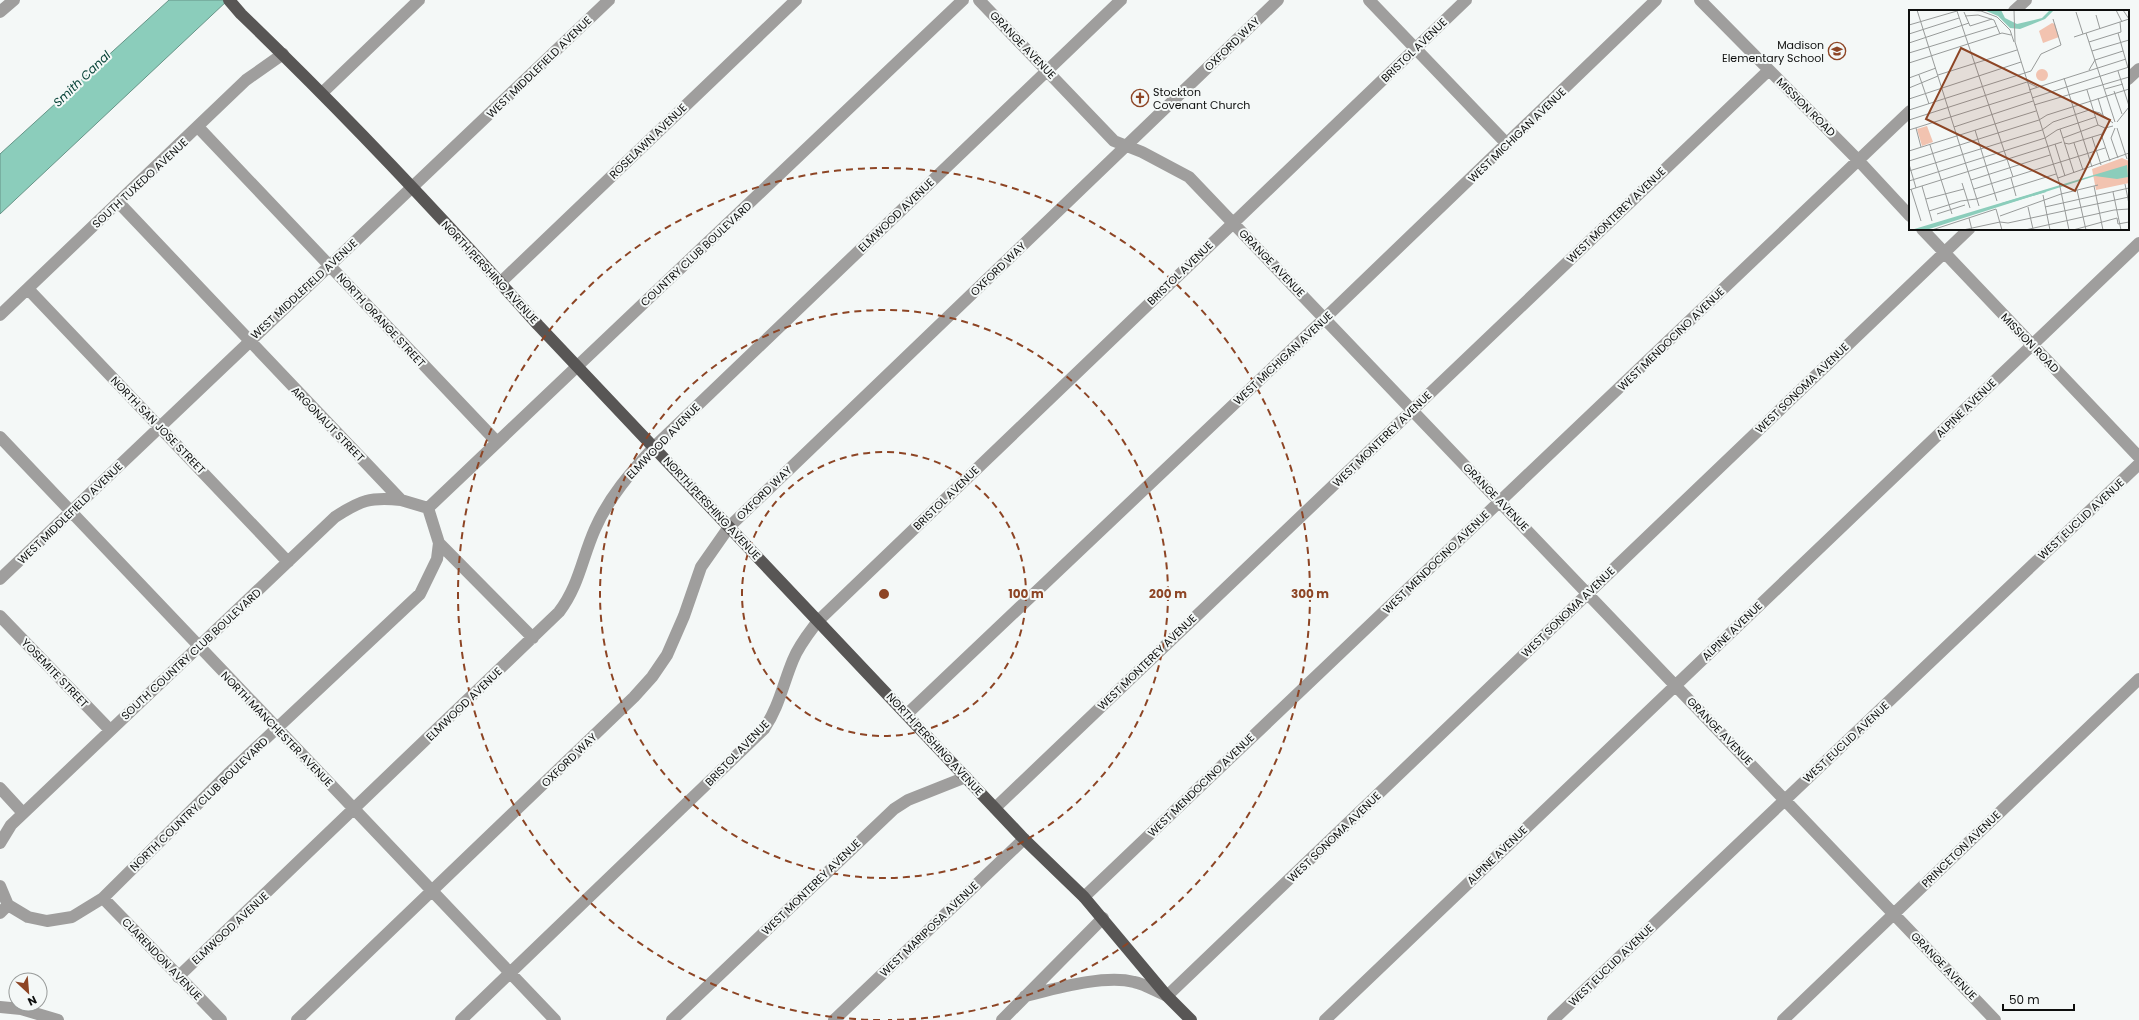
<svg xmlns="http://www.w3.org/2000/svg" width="2139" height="1020" font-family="Poppins,sans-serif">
<rect width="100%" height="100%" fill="#f4f8f7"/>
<path fill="#8bcdbb" stroke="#669487" d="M169 0H228L0 214V154Z"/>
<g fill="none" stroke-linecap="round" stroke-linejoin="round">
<path stroke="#9f9e9d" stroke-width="12" d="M979 0 1114 141 1142 152 1189 177 1995 1020
M1369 0 1507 144
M1700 0 1858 160 1910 216
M2014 11 2026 0
M0 12 14 0
M2128 79 2139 69
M322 93 419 0
M198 127 497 442
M119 203 401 500 428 508 439 543 533 638
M1922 229 2139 457
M501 282 796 0
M28 289 288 562
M0 315 246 80 283 54
M0 437 555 1020
M428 508 963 0
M0 579 609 0
M0 616 110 730
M907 714 1325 318 1656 0
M0 788 23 813
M995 808 1769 70
M0 843 11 825 335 517C361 500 370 497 401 500
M0 886 8 905 0 913
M1084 897 1910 111
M103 898 221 1020
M8 905 28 917 47 921 72 917 103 898 228 774 420 594 437 559 439 543
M178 977 559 612C579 586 582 558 595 529 609 497 631 472 654 447L1121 0
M1025 996C1054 989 1105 974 1134 982 1145 984 1157 992 1167 996L1969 229
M0 1007 21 1009 58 1020
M297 1020 634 697 652 677 667 655 684 616 701 567 729 527 1278 0
M461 1020 764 729C779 707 783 684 793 660 799 645 809 633 818 621L1466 0
M672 1020 894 809 908 800 966 777
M834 1020 1024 839
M1002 1020 1103 918
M1325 1020 2139 243
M1553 1020 2139 464
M1783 1020 2139 679"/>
<path stroke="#585655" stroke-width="12" d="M229 0 241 14C344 113 443 218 538 325L1024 839 1084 897 1167 996 1191 1020"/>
</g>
<g fill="none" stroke="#8d4525" stroke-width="2" stroke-dasharray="7 5">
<circle cx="884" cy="594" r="142"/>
<circle cx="884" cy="594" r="284"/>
<path d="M880 1020A426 426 0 1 1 888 1020"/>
</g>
<defs>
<symbol id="school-ring" viewBox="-11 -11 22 22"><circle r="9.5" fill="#f4f8f7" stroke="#8d4525" stroke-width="1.5"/><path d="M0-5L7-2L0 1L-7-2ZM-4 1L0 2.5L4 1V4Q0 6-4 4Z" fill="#8d4525"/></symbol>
<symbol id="church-ring" viewBox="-11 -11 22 22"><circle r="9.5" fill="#f4f8f7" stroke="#8d4525" stroke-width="1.5"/><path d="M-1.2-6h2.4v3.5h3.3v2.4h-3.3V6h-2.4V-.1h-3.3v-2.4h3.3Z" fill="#8d4525"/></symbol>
</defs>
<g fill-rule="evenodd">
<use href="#school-ring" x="1827" y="41" width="20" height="20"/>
<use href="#church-ring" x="1130" y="88" width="20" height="20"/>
</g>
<g text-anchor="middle" stroke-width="4" stroke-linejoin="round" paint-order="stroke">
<g font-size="11" fill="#0e0f0e" stroke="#f4f8f7">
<text transform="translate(1232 44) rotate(-44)" y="4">OXFORD WAY</text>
<text transform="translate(1023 45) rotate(46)" y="4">GRANGE AVENUE</text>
<text transform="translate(1414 50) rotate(-44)" y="4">BRISTOL AVENUE</text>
<text transform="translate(539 67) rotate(-44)" y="4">WEST MIDDLEFIELD AVENUE</text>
<text transform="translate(1806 107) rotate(45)" y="4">MISSION ROAD</text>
<text transform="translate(1517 135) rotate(-44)" y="4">WEST MICHIGAN AVENUE</text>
<text transform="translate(648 141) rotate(-44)" y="4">ROSELAWN AVENUE</text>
<text transform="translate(140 183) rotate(-43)" y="4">SOUTH TUXEDO AVENUE</text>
<text transform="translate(896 215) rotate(-44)" y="4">ELMWOOD AVENUE</text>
<text transform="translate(1616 215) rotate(-44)" y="4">WEST MONTEREY AVENUE</text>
<text transform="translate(696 254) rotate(-43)" y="4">COUNTRY CLUB BOULEVARD</text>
<text transform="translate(1272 263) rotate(46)" y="4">GRANGE AVENUE</text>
<text transform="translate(998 269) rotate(-44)" y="4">OXFORD WAY</text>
<text transform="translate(490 272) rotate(47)" y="4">NORTH PERSHING AVENUE</text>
<text transform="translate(1180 273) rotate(-44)" y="4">BRISTOL AVENUE</text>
<text transform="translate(304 289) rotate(-43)" y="4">WEST MIDDLEFIELD AVENUE</text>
<text transform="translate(381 320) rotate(47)" y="4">NORTH ORANGE STREET</text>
<text transform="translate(1671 339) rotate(-44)" y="4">WEST MENDOCINO AVENUE</text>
<text transform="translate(2030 343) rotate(46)" y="4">MISSION ROAD</text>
<text transform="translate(1283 358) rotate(-43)" y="4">WEST MICHIGAN AVENUE</text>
<text transform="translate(1802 388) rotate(-44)" y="4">WEST SONOMA AVENUE</text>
<text transform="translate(1966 408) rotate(-44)" y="4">ALPINE AVENUE</text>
<text transform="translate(328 424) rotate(46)" y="4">ARGONAUT STREET</text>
<text transform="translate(158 425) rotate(46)" y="4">NORTH SAN JOSE STREET</text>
<text transform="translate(1382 439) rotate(-44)" y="4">WEST MONTEREY AVENUE</text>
<text transform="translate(663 441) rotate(-46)" y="4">ELMWOOD AVENUE</text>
<text transform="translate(764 493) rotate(-44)" y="4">OXFORD WAY</text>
<text transform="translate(1496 497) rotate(46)" y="4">GRANGE AVENUE</text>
<text transform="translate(946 498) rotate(-44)" y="4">BRISTOL AVENUE</text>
<text transform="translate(712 508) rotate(47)" y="4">NORTH PERSHING AVENUE</text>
<text transform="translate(70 513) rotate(-44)" y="4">WEST MIDDLEFIELD AVENUE</text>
<text transform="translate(2081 519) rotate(-43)" y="4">WEST EUCLID AVENUE</text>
<text transform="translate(1436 562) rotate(-44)" y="4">WEST MENDOCINO AVENUE</text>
<text transform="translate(1568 612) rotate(-44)" y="4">WEST SONOMA AVENUE</text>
<text transform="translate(1732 631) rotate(-44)" y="4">ALPINE AVENUE</text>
<text transform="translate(191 654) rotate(-43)" y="4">SOUTH COUNTRY CLUB BOULEVARD</text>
<text transform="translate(1147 662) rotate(-44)" y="4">WEST MONTEREY AVENUE</text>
<text transform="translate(55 673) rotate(46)" y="4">YOSEMITE STREET</text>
<text transform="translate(464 704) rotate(-44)" y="4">ELMWOOD AVENUE</text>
<text transform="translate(277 729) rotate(46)" y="4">NORTH MANCHESTER AVENUE</text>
<text transform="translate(1720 731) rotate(46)" y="4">GRANGE AVENUE</text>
<text transform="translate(1846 742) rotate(-43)" y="4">WEST EUCLID AVENUE</text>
<text transform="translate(935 744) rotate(47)" y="4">NORTH PERSHING AVENUE</text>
<text transform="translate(737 753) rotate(-46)" y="4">BRISTOL AVENUE</text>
<text transform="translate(569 760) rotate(-44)" y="4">OXFORD WAY</text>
<text transform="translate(1201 785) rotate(-44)" y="4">WEST MENDOCINO AVENUE</text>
<text transform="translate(199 804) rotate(-44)" y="4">NORTH COUNTRY CLUB BOULEVARD</text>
<text transform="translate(1334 837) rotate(-44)" y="4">WEST SONOMA AVENUE</text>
<text transform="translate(1961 849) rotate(-44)" y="4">PRINCETON AVENUE</text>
<text transform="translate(1497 855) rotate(-44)" y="4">ALPINE AVENUE</text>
<text transform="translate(811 887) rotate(-44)" y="4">WEST MONTEREY AVENUE</text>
<text transform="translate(230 928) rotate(-43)" y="4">ELMWOOD AVENUE</text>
<text transform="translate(929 929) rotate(-44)" y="4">WEST MARIPOSA AVENUE</text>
<text transform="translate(162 959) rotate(46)" y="4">CLARENDON AVENUE</text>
<text transform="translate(1611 965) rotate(-44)" y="4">WEST EUCLID AVENUE</text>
<text transform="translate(1944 966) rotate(46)" y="4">GRANGE AVENUE</text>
</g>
<g font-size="11" fill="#0e0f0e" stroke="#f4f8f7" text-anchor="end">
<text x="1824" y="49">Madison<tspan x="1824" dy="13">Elementary School</tspan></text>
<text x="1153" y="96" text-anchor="start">Stockton<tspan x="1153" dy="13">Covenant Church</tspan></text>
</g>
<g font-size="12" font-style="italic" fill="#064237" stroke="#f4f8f7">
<text transform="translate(82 79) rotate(-44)" y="4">Smith Canal</text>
</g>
</g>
<g transform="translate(1909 10)">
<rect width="220" height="220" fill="#f4f8f7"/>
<path d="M143 13 146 14 150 27 134 33 130 21ZM127 65a6 6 0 1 1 12 0a6 6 0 1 1-12 0ZM18 116 24 132 13 136 8 119ZM213 148 220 151V173L187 180 183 159Z" fill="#f2c3b0"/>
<path d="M75 0H92L96 8 108 14 133 8 141 0H145L136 9 111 19 101 18 89 6ZM218 155 219 167 208 169 186 166 17 220H2Z" fill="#8bcdbb"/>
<path fill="none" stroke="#8bcdbb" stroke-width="2" d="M93 194 137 181"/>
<path fill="none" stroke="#989b9a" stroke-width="1" d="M8 0 70 196M57 0 72 1 88 7 101 20 105 32M105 0 106 32 150 172 160 220M207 0 213 12M55 2 61 16 83 9M167 2 174 24M187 5 191 19M56 6 69 5 85 10 91 24M0 15 48 1 104 167M177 23 206 112M209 23 219 58M0 24 50 8M165 27 220 9 214 0M180 32 212 22 211 12M0 33 60 13M183 41 220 30M0 43 88 16M0 53 93 23 102 25M180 60 186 50 214 41M209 61 220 96M10 65 20 94M29 65 108 40M0 68 27 58M155 68 183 157M0 78 29 66M196 79 214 74M120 80 217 49M178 80 189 115M205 81 213 104M123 88 220 57M189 88 194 105M0 89 112 52M125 95 220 67M0 100 122 61 132 44 152 35 144 9M0 110 118 72 128 77M208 112 220 97M45 117 124 91M7 118 12 137M206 118 202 128 209 148M208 118 218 149M151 119 165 163M0 120 121 82M66 120 88 191M192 124 201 151M183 127 192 155M154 128 189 115 196 118M155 133 160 134 193 124 196 118 204 116M165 133 174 160M146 134 156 166M21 135 43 204M0 141 127 101M0 151 130 110 138 105 220 79M0 154 7 178M0 161 133 120 144 112 180 100 191 103 204 113M102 168 107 186M149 168 220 143M62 170 141 145M0 171 136 128 148 120 187 107M53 173 61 198M216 174 220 194M13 176 23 211M185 176 194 220M2 179 12 211M65 179 196 138M0 180 153 132M168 180 177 220M204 182 212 220M134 185 141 220M17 189 55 179M119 197 124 219M136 197 220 178M20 201 52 191 67 189 147 164M28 204 56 195M91 206 152 184 189 175M60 208 63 220M23 220 87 199 93 220M54 220 91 212 99 213 220 187M116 220 205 200 220 199M164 220 208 208 209 214 220 212"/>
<path fill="#8d4525" fill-opacity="0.15" stroke="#8d4525" stroke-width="2" d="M52 38 201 110 166 181 17 109Z"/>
<rect width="220" height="220" fill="none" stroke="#0e0f0e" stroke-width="2"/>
</g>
<circle cx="884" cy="594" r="6" fill="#8d4525" stroke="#f4f8f7" stroke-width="2"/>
<g font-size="12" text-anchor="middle" font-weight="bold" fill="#8d4525" stroke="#f4f8f7" stroke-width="4" stroke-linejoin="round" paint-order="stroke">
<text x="1026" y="598">100 m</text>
<text x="1168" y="598">200 m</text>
<text x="1310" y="598">300 m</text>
</g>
<g transform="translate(28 992) rotate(154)"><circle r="19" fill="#f4f8f7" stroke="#989b9a"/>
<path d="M0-3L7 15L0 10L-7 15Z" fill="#8d4525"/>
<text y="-6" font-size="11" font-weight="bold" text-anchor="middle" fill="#0e0f0e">N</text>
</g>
<path d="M2003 1004v6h71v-6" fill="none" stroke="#0e0f0e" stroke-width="2"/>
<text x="2009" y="1004" font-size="12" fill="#0e0f0e" stroke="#f4f8f7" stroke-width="3" paint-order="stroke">50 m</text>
</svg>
